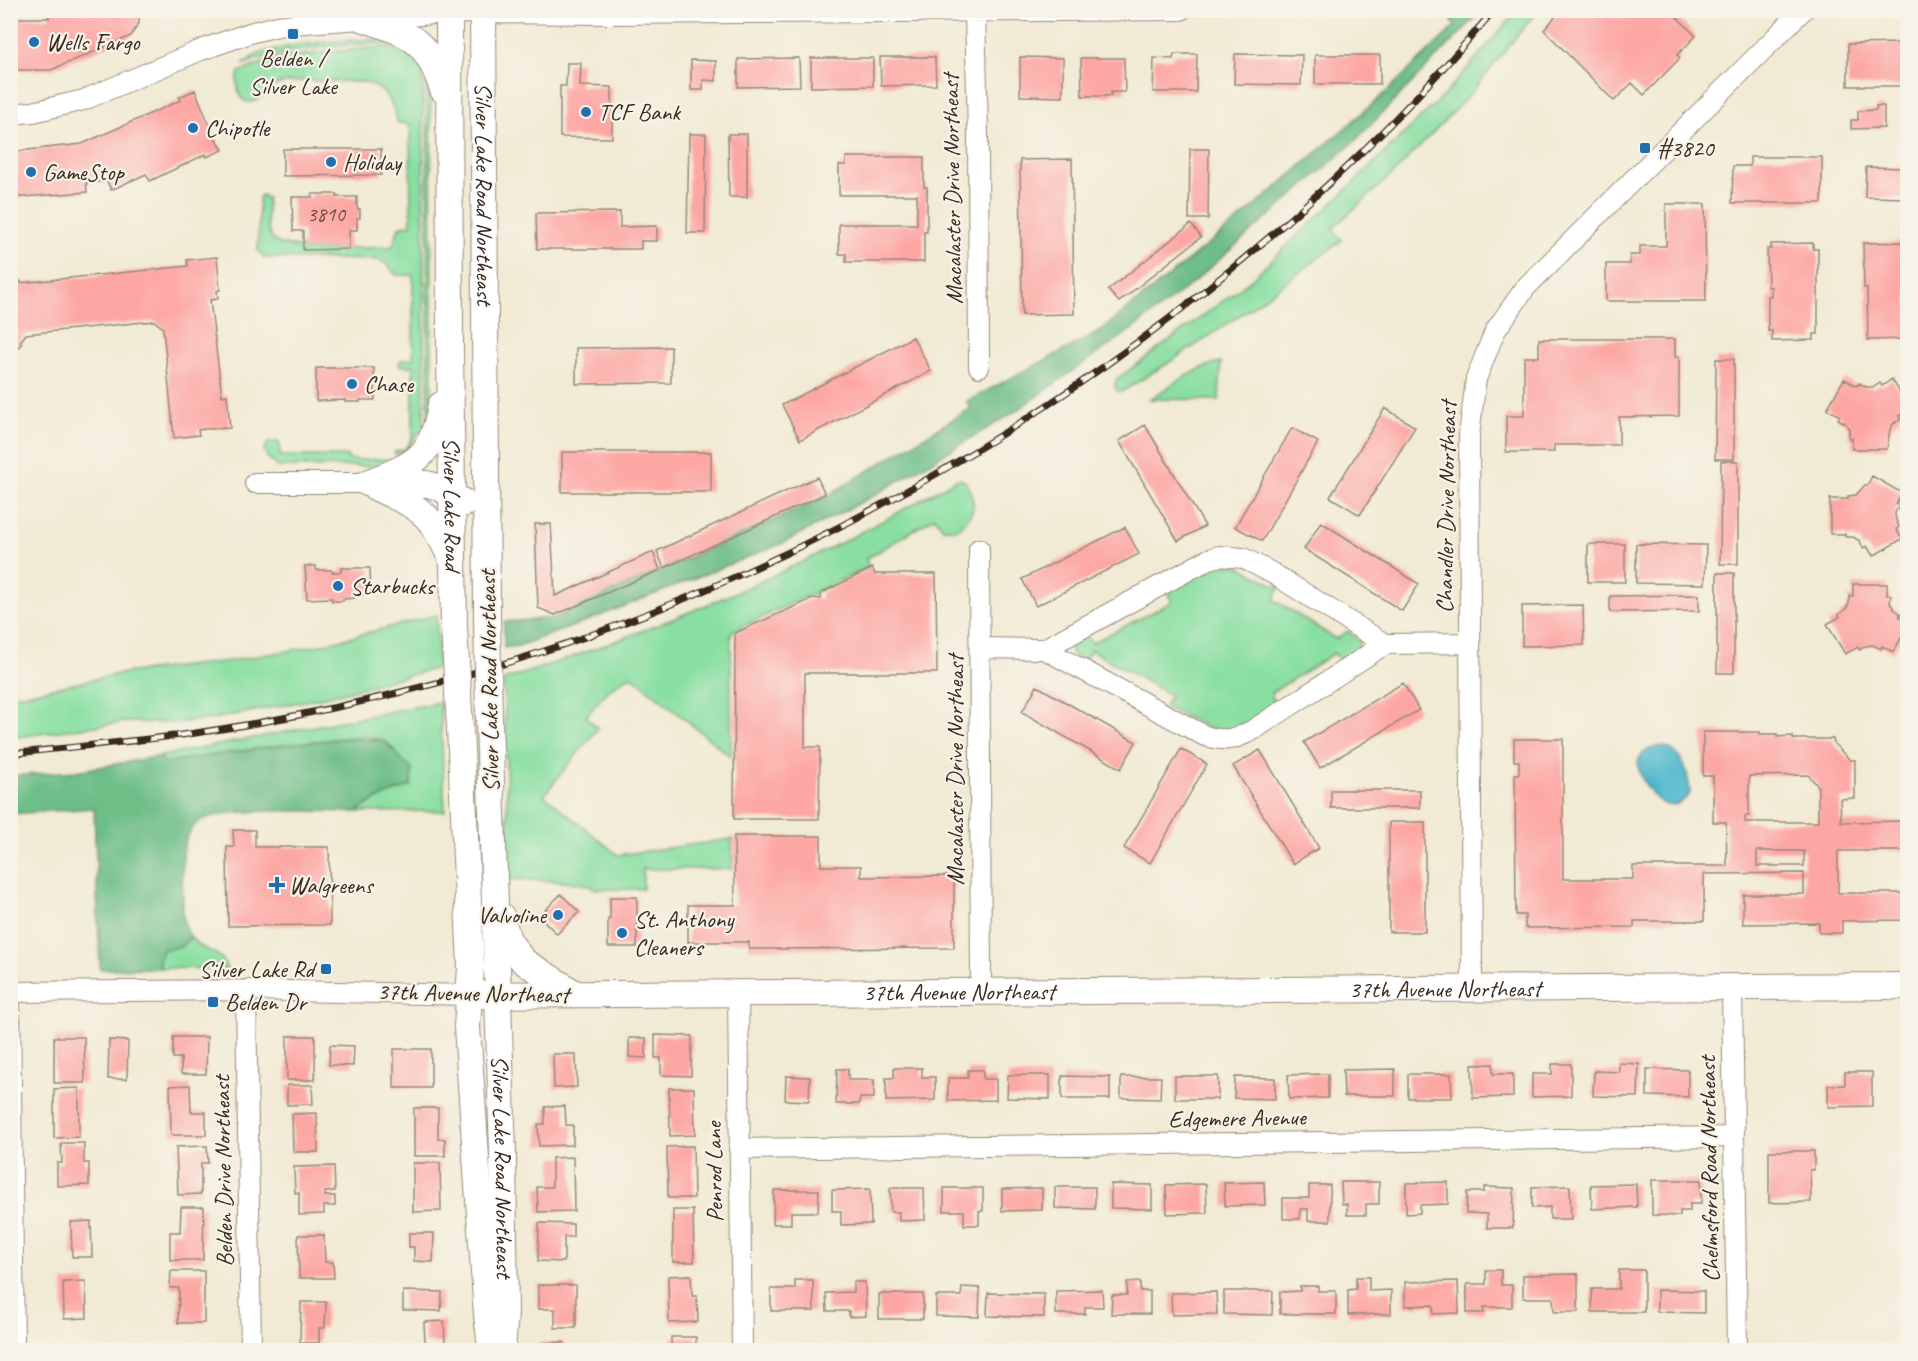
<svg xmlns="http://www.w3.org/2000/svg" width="1918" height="1361" font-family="Caveat,sans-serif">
<rect width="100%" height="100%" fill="#f7f3e8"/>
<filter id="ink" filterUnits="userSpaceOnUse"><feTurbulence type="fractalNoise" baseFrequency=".0167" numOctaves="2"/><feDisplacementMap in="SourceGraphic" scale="12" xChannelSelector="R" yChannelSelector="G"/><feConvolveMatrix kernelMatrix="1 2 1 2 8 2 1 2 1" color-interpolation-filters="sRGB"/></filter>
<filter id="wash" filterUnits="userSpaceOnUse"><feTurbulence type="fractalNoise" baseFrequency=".008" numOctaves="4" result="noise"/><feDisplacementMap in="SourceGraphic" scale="24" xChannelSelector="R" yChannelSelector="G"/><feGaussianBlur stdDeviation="1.35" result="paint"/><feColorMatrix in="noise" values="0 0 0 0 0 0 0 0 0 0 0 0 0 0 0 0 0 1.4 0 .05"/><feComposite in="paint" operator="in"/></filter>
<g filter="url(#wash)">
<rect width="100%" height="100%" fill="#f1ead4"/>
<path fill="#89dfa2" stroke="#628460" stroke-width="1.5" d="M1517 11H1537L1472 92 1397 170 1333 228 1342 240C1272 295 1199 345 1123 391H1118L1115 387 1116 380 1246 284 1341 195 1446 93Z
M376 39H383L402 45C381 42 362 44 341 46 305 49 278 51 244 64 260 42 347 41 376 39Z
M383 47C401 50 418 52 423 74L424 430 423 433 420 431 406 451 395 455V451C406 451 411 444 413 433V366H401L399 363 401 360 413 359V275H396L387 264 379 260 264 258 258 250 259 198 262 195 267 198C267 232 263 247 303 247L304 250 390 247 394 243 399 227 411 224 410 124 398 123C393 103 386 87 364 82 344 82 293 78 276 85 267 88 258 103 250 102 236 102 236 81 239 72L278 57Z
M427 72 431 82 432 416 428 428Z
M1221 362 1219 400 1150 399C1172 385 1194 368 1221 362Z
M425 438 389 466 278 467 267 457 264 449 268 443 278 442 280 444V456H348V460L395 459Z
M960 479 965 481C977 502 977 514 957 529L943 528 935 517 866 559 869 567 731 632V757L632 676C611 684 599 700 586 717L598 728 544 795 618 855 732 839V869H643V889H596L588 885 571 882 509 879 504 680C663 628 811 566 955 480Z
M1221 564 1237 565 1280 588 1274 600 1336 639 1348 631 1359 641V650L1344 664 1334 653 1271 693 1277 707 1243 727 1217 732 1164 707 1170 695 1091 650 1083 662 1072 654 1070 645 1085 633 1092 643 1172 602 1166 590Z
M437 615 438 668 330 696 213 719 171 723 125 722 11 738V695L29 693 124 673 230 661 316 646Z
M440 702 445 811 357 812C373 799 391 793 411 786 406 772 398 747 383 741 367 734 344 738 327 740 272 745 217 755 162 763L161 756Z
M191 937C194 941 197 945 202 947 214 954 223 954 227 969L160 968 159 958 164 949 180 947Z"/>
<path fill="#6ebe88" stroke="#547453" stroke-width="1.5" d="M1458 11H1482L1353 143 1189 286 1131 330 1013 413 873 496 781 544 582 623 518 646 504 648V622L554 618 827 496 970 409 967 401 1099 332 1241 218 1383 95 1455 26 1449 16Z
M350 738 384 741 412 769 411 786C391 793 373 799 357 812 324 812 220 805 197 823 191 828 185 839 184 847 181 868 183 895 183 916L185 927 191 937 180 947 164 949 159 958 160 968 100 969 94 808 11 814V776L76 771 161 756 163 763 288 744Z"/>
<path fill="#50b8cd" stroke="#467176" stroke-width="1.5" d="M1658 746C1682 747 1689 773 1690 794 1672 814 1659 806 1646 785 1635 767 1633 753 1658 746Z"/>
<g id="blocks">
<path fill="#fda7a4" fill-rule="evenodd" d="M49 10H135L139 16V23L131 36 51 70H10V18H49Z
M1561 10H1670L1696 36 1677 55 1680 58 1644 95 1632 83 1614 101 1544 30Z
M1907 43V86H1848V44Z
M1174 54H1197L1196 92H1153L1154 58 1173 59Z
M1235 54 1302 55 1301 85 1234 84Z
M1315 55H1380V84H1315Z
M880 57H935L936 85 881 86Z
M1020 57 1063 58V97L1020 96Z
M799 58 800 86 738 87V59Z
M811 58H873V86L811 87Z
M1081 58H1124L1125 92H1111V96H1082Z
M691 60 716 61V81L703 80V90H691Z
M567 63H581L580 86 612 87V138L560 137V86H566Z
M195 90 214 136 223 150 207 157 206 154 150 181 146 174 111 190 107 181 86 183 87 192 10 198V152L82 144 181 100 179 97Z
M1876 106H1884V128L1851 129V120H1858V111L1876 110Z
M689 134H706L705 233H687Z
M728 134H747V197H729Z
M283 149H381V175L283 176Z
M1190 149H1209L1208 219H1189Z
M846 157H924V187H927V232H924V262H846V254H839V224H917V195H839V165H846Z
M1750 157H1822V203H1732L1733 166H1750Z
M1072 159 1074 314 1022 315 1020 160Z
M1866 167 1908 168V198L1865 197Z
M312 194H337V197H357V209H360V218H357V230H349V249L303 250V231H293L292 197H312Z
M1666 204H1705L1706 301H1606V264H1630V255H1640V246H1666Z
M620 212V227L657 226V241H641V249H537L536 213Z
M1191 224 1201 237 1119 302 1108 290Z
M1908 242V339L1868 340 1867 288H1864L1863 243Z
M1813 243V249H1818V334H1814V340L1772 341V331H1768V296H1771V287H1768L1767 249H1771V244Z
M217 257 220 290 217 291 218 299 210 300 222 396 227 395 230 428 206 429 198 430 199 435 174 438 163 328 154 321 26 334 20 342 22 343 10 357V281L20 280V283L188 266 187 260Z
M913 337 931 371 800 440 782 405Z
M1539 339H1675V357H1679V416L1619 417V445H1554V452H1506V416H1524V357H1539Z
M671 347V383L576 384V348Z
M1716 359H1734V459H1715Z
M316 368H374L375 400H360V402H345V400L316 401Z
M1844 379 1857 386 1859 383 1866 387H1874L1880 383 1882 386 1892 379 1908 406V411L1899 416 1901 419 1894 423 1890 429 1887 449H1852V438H1849V429L1845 423 1838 419 1840 416 1827 409Z
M1385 408 1415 427 1360 515 1330 497Z
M1145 425 1205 526 1178 541 1119 441Z
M1292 428 1318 442 1262 541 1235 527Z
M562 452H711V492H562Z
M1721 461H1738V564H1720Z
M1872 476 1902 493 1896 504 1899 506 1895 513 1896 520 1899 527 1896 529 1902 539 1873 556 1867 546 1863 548 1860 541 1853 537H1845V534H1830V499H1848V496L1856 495 1865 485 1867 486Z
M817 477 825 494 664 568 657 551Z
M1321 522 1419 584 1402 611 1304 549Z
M535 524H551L555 596 653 552 660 570 555 615 538 608Z
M1125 527 1139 554 1036 606 1022 579Z
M1588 544H1625V582H1588Z
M1636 544 1706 545 1705 584 1636 583Z
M305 566H316V570H331L332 572H341V568H370L371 594H355V598L343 599V601H332V598L307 599Z
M872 568 875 574H936L937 673H805V747H820L819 819H734L735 633 814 598 821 599V593Z
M1717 573H1734V673H1717Z
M1853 584H1887V595H1891L1890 603 1894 609 1901 614 1899 616 1908 622V627L1893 652 1882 646 1881 649 1873 645 1866 646 1859 650 1858 647 1845 654 1827 624 1840 617 1839 614 1845 610 1849 604V596H1853Z
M1699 595V611L1610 612V596Z
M1583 605 1584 645 1522 646V606Z
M1403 683 1419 710 1320 768 1304 742Z
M1037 686 1136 742 1121 769 1022 712Z
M1703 732H1760V734H1777V737L1793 736V739H1833L1834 744 1850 760H1855V798L1840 799 1841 822 1908 821V851H1838V893H1908V920L1842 921V933H1819V923L1743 924V894H1804V873L1704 874V921H1634V927L1525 928V915H1516L1515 774H1519V761H1514V739H1563V879H1633V866H1727L1726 822H1713V776H1703ZM1808 775 1818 786V822H1745V816H1749V776ZM1757 851H1804V866H1757Z
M1181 749 1207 764 1150 863 1124 848Z
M1260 750 1319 848 1293 864 1233 766Z
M1331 790H1420V808H1331Z
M1389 822H1425V932H1389Z
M233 830H255V847H329L330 925 228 926 227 847H234Z
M734 836H821V866H861V877L954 876V948L749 949V942H688V905H735Z
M561 894 579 912 557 934 539 916Z
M610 897H637V947H608V919H610Z
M655 1035 692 1036 691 1076 661 1075V1058H655Z
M287 1036H315V1080H287Z
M54 1037H84L85 1083H54Z
M173 1037H207L206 1074H181V1058H173Z
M629 1038H646V1058L629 1057Z
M109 1040 128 1041 127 1079H108Z
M330 1045 354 1046 353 1066 329 1065Z
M394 1049H431V1088H394Z
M553 1054H576L577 1087 554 1088Z
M1619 1063 1639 1064 1638 1097 1593 1096 1594 1071 1619 1072Z
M1493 1064V1074H1513V1097L1473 1098 1472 1065Z
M1552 1064H1571V1096L1532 1097V1074H1552Z
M894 1068H922V1077H935V1100L886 1101V1078H894Z
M837 1069H848V1080H874V1098H860L859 1104H836Z
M1395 1069V1096H1344L1343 1070Z
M1647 1069 1688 1070V1097L1647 1096Z
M968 1070H983V1079H996V1100L948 1101V1078H968Z
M1845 1072H1872V1106L1828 1107V1085H1845Z
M1328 1074V1098L1289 1099 1288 1075Z
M1408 1074H1451L1452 1098H1408Z
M1008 1075H1050V1099L1007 1098Z
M786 1076 810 1077 809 1101 785 1100Z
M1062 1076 1110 1077V1099H1062Z
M1175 1076H1218V1099H1175Z
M1121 1077H1161L1160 1099 1121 1098Z
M1235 1077 1275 1078V1099L1234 1098Z
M190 1085 191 1112H206V1135H171L170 1086Z
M287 1085H312L313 1104 287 1105Z
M79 1088V1137L54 1138V1089Z
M669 1088H694L695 1135 670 1136Z
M565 1106 566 1125H573V1145L539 1146 538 1124H545V1107Z
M414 1108H438V1139H445V1156H414Z
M317 1113 318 1152H293L292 1114Z
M61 1143H84V1163H89V1185L57 1186V1163H62Z
M207 1146 208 1163H201V1194L178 1195 176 1147Z
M693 1146 694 1198H668L667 1147Z
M1769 1151H1814V1170H1810L1811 1202 1769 1203Z
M573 1157 574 1211 538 1212 537 1187H552V1158Z
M413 1163H440L441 1211 413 1212Z
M334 1166 335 1191 325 1192V1196H335V1206H324V1214L299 1215V1193H295L294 1167Z
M1652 1180H1701V1204H1690V1211H1680V1216L1652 1215Z
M1264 1182 1265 1205 1225 1206 1224 1183Z
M1341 1182H1379V1204H1366V1215H1347V1204H1342Z
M1448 1182V1204L1420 1205V1213L1406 1214V1183Z
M1111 1184 1152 1185V1209L1111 1208Z
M1206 1184 1207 1213 1167 1214 1166 1185Z
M1636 1184 1637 1207 1592 1209 1591 1185Z
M1309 1185H1330V1221H1308V1209H1300V1219H1283V1198H1309Z
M1570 1186 1571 1219H1550V1207L1532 1208V1187Z
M1055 1187H1095V1209L1055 1208Z
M1484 1187 1514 1188 1513 1228H1487V1214L1466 1213 1467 1192H1484Z
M890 1188H924L925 1220 899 1221V1212H891Z
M944 1188H983V1211H979V1225H964V1211H944Z
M1042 1188V1210L1002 1211V1189Z
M870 1189 871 1224 841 1225V1211H832V1190Z
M774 1190H819L818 1212H791V1224H773Z
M181 1207H204L203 1260H170V1232H180Z
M673 1210H693L694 1262H673Z
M91 1221 92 1257H72L71 1222Z
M539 1223 573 1224V1237H564V1262L538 1261Z
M409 1233H434L433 1262 414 1261V1247H409Z
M298 1235H324L325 1262H333L334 1278H299Z
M1486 1270H1501V1285H1512V1307H1484V1313H1467V1284H1486Z
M1619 1270H1644V1312H1592V1289H1619Z
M171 1271H204V1323H178L179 1288H170Z
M1578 1274V1312H1554L1553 1298H1523V1275Z
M691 1275 692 1296H697L698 1322 669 1323 668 1276Z
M1356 1277H1369V1291L1391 1290V1314L1348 1315V1290L1356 1289Z
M795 1280H813L814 1311H771V1289H795Z
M86 1281 87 1318 64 1319 63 1282Z
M1458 1281 1459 1313 1433 1314V1305L1405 1306V1282Z
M853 1282H865L866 1316 849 1317V1311H827L826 1293 853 1292Z
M1127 1282H1140V1291H1150V1314H1111L1112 1295H1127Z
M538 1285H576V1328H555V1309H538Z
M1300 1286H1318V1291H1336V1314H1280V1292L1300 1291Z
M962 1287 980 1288 979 1317 936 1316V1296H961Z
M1102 1290 1103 1307H1085V1314H1056V1291Z
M1657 1290 1704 1291V1313L1657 1312Z
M403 1291 442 1292 441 1311 403 1310Z
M1224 1291H1273L1272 1315 1224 1314Z
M1216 1292 1217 1314 1172 1315 1171 1293Z
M988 1293 1044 1294V1317L987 1316Z
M879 1294H923V1319H879Z
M301 1302H326L325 1328H319V1343H300Z
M444 1321 445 1343H425L424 1322Z
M671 1337H696V1350H671Z
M564 1342V1350H540V1343Z"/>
</g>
</g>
<g filter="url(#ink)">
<use href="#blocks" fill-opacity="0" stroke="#968a79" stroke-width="1.5"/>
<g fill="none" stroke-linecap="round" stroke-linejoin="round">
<defs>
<path id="minor" d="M975 10 978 135 979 367
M10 114 33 112 84 100 201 50 253 32 278 26 304 23 449 13 609 14 1181 10
M255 483H367
M979 549 981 991
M980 648 1044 649 1209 559 1220 556 1243 558 1272 573 1385 644
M1044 649 1205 736C1226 742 1234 740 1253 730L1385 644 1470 643
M1732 987 1737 1350
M1472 988 1469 436 1476 379 1495 331 1526 287 1803 10
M246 990 251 1350
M10 992 246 990 469 995
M738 993 742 1350
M10 1003 14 1350
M739 1149 1734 1137"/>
<g id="major">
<path id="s1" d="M449 10 450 352 454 627"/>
<path id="s2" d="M483 10 487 618"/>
<path d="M362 18C412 36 425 36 443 90"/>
<path d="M367 483C415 464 432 459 441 405"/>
<path d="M381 483 427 484 439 487 465 503"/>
<path d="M373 486C392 496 417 504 430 521 439 532 445 546 451 558"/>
<path id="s3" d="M489 720 503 1153 505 1313 502 1350"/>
<path d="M460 728 471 967 467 1027 487 1315 491 1347"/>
<path d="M501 916 508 940 523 961 576 994"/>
<path id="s4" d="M469 995 1908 986"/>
</g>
</defs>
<use href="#minor" stroke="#968a79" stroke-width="22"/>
<use href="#major" stroke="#968a79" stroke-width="28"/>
<use href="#minor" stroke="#fff" stroke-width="20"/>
<use href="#major" stroke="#fff" stroke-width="26"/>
<defs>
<path id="rail" d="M10 754C70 747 130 742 189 734 271 722 353 705 433 684 835 578 1226 329 1494 10"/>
</defs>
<use href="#rail" stroke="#3b2a1e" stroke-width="7"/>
<use href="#rail" stroke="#f7f3e8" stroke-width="4.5" stroke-dasharray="14" stroke-linecap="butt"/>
<defs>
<path id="major-bridge" d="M487 618 489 720
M454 627 460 728"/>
</defs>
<use href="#major-bridge" stroke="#968a79" stroke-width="28" stroke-linecap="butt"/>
<use href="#major-bridge" stroke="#fff" stroke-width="26"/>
</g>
</g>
<g fill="#1f6fb2" stroke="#f7f3e8" stroke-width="2">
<rect x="287" y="28" width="12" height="12" rx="3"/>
<circle cx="34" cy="42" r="6"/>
<circle cx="586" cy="112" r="6"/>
<circle cx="193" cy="128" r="6"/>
<rect x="1639" y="142" width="12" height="12" rx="3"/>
<circle cx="331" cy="162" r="6"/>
<circle cx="31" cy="172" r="6"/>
<circle cx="352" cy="384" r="6"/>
<circle cx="338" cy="586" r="6"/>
<path d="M274 876h6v6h6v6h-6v6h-6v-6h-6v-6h6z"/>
<circle cx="558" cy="915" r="6"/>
<circle cx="622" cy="933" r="6"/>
<rect x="320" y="963" width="12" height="12" rx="3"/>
<rect x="207" y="996" width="12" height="12" rx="3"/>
</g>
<g text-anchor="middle" stroke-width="4.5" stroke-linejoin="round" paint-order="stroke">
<g font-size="21" fill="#6c4940">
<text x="326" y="221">3810</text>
</g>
<g font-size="24" fill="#3b2a1e" stroke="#f7f3e8" text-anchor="start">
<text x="46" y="50">Wells Fargo</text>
<text x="293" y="66" text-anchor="middle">Belden /<tspan x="293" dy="28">Silver Lake</tspan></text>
<text x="598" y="120">TCF Bank</text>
<text x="205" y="136">Chipotle</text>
<text x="1657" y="156">#3820</text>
<text x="343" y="170">Holiday</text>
<text x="43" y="180">GameStop</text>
<text x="364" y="392">Chase</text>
<text x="350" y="594">Starbucks</text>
<text x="289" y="893">Walgreens</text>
<text x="546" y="923" text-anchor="end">Valvoline</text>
<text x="634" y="927">St. Anthony<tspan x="634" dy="28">Cleaners</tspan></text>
<text x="314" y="977" text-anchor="end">Silver Lake Rd</text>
<text x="225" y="1010">Belden Dr</text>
</g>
<g font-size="24" fill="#3b2a1e" stroke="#f7f3e8">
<text transform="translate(952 189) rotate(-91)" y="8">Macalaster Drive Northeast</text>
<text dy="8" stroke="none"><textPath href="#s2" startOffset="184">Silver Lake Road Northeast</textPath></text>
<text dy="8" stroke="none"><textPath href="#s1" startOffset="494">Silver Lake Road</textPath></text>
<text transform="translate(1446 507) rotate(-89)" y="8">Chandler Drive Northeast</text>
<text transform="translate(489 681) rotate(-91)" y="8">Silver Lake Road Northeast</text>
<text transform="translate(955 770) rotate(-90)" y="8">Macalaster Drive Northeast</text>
<text dy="8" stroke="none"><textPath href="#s4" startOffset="976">37th Avenue Northeast</textPath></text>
<text dy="8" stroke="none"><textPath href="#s4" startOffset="490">37th Avenue Northeast</textPath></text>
<text transform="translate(473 993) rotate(1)" y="8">37th Avenue Northeast</text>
<text transform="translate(1237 1118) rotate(-1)" y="8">Edgemere Avenue</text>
<text dy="8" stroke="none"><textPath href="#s3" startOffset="447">Silver Lake Road Northeast</textPath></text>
<text transform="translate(1709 1169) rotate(-91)" y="8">Chelmsford Road Northeast</text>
<text transform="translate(223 1171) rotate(-91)" y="8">Belden Drive Northeast</text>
<text transform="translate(714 1172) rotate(-91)" y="8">Penrod Lane</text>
</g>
</g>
<rect width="1918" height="1361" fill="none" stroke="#f7f3e8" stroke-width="36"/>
</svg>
